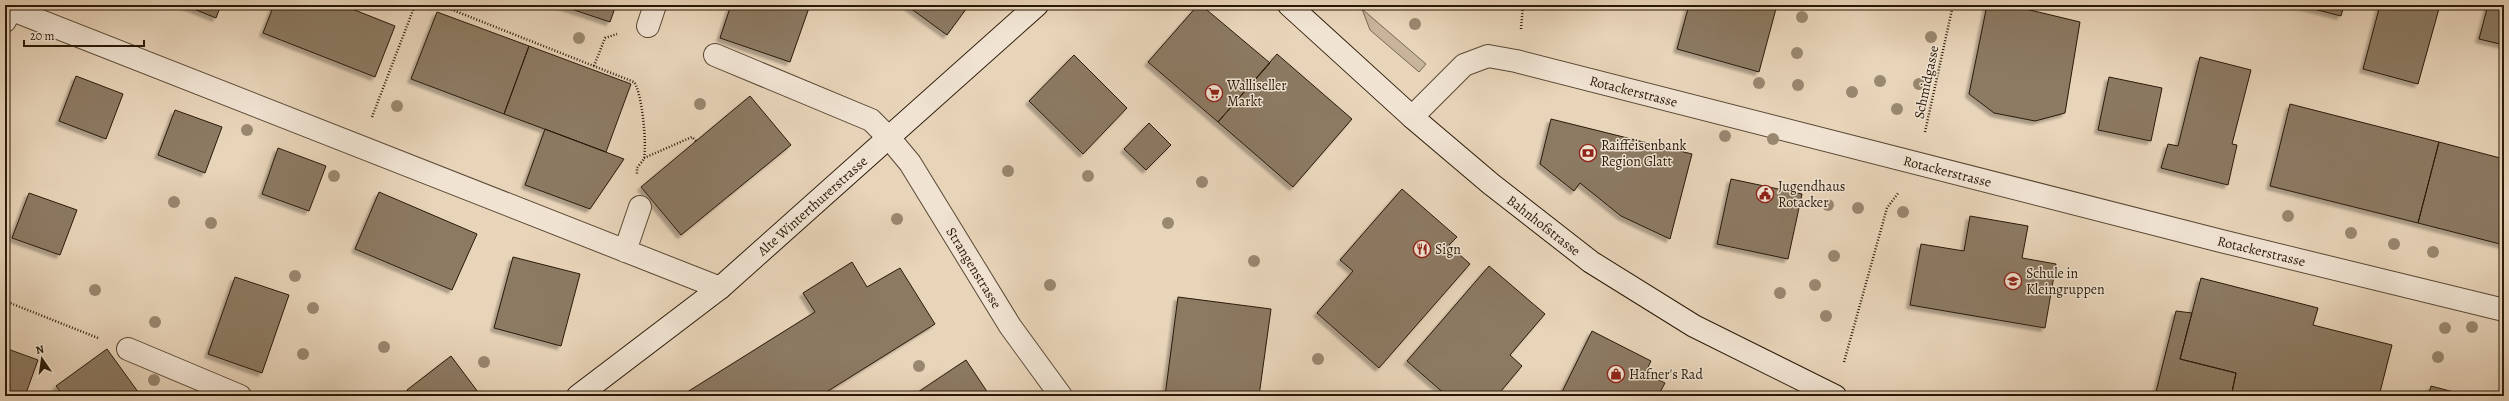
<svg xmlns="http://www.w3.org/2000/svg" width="2509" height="401" font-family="Alegreya,serif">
<defs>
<filter id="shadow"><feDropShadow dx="-3.5" dy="3.5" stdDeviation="1" flood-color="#0004"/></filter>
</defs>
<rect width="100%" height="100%" fill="#e8d4b9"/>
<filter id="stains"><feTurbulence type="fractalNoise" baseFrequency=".005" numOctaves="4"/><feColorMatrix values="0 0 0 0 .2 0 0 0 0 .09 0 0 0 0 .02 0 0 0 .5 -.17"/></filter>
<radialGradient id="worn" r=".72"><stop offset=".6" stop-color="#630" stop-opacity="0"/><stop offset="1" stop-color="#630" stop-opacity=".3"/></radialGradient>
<path fill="#c8b49b" stroke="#786651" d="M1362 9 1426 64 1419 72 1370 30Z"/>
<path fill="#8c7a64" stroke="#291907" filter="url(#shadow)" d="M184 5H221L216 18Z
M274 5H342L395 26 375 77 263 33Z
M559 5H616L610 22Z
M731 5H810L790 62 720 38Z
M906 5H969L947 35Z
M1198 5H1201L1270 63 1218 122 1148 62Z
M1689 5H1777L1759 72 1677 49Z
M1987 5H2009L2080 22 2065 113 2035 121 1994 113 1969 94Z
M2298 5H2344L2341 16Z
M2380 5H2440L2418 84 2363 69Z
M2488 5H2504V45L2479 39Z
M437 12 529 46 504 114 411 79Z
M529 46 631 84 606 152 504 114Z
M1277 54 1352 119 1293 187 1218 122Z
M1074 55 1127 108 1083 154 1029 101Z
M2200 57 2251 70 2232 144 2237 145 2228 185 2161 168 2168 144 2178 146Z
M76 76 123 94 106 139 59 121Z
M2109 77 2162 88 2151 141 2098 130Z
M750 96 791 145 681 235 641 187Z
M2290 104 2439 142 2418 223 2270 186Z
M175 110 222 127 205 173 158 155Z
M1551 119 1692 154 1670 239 1621 216 1580 183 1574 191 1540 164Z
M1149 123 1171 145 1146 170 1124 149Z
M545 129 624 159 590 209 525 185Z
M2439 142 2504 159V245L2418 223Z
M278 148 326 166 309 211 262 194Z
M1731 179 1802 194 1788 259 1717 244Z
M1402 189 1457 237 1449 245 1470 264 1379 368 1317 313 1353 271 1340 260Z
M379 192 477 234 452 290 355 249Z
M29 193 77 210 60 255 12 238Z
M1970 216 2028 226 2022 258 2056 264 2045 328 1910 305 1921 244 1964 251Z
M513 257 580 274 561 346 494 328Z
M852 262 867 287 900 268 935 324 820 396H685L684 394 815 312 803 293Z
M1489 266 1545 314 1510 355 1522 366 1497 396H1447L1407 361Z
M235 277 289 295 262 373 208 354Z
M2201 278 2318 308 2313 325 2392 345 2379 396H2247L2232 392 2236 373 2180 359Z
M1178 297 1271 309 1259 396H1165Z
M2176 311 2192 313 2180 359 2236 373 2232 392 2247 396H2155Z
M1592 331 1651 361 1645 373 1665 383 1658 396H1560Z
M5 348 38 360 25 396H5Z
M107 349 141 396H64L56 386Z
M451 356 481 396H412L407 390Z
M966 360 990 396H912Z
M2431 386 2469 396H2428Z"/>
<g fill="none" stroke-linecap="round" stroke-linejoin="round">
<defs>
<path id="lane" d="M10 9 720 288
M648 26 655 5
M715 55 871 120 890 139
M625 251 640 207"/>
<g id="street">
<path d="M5 21 12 5"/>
<path id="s1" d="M1412 117 1464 65 1488 56 1516 61 2225 242 2504 310"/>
<path id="s2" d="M890 139 910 163 1010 326 1061 396"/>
<path d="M128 349 240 396"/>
</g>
<g id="secondary">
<path id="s3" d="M1289 5 1412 117 1491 184 1591 262 1694 326 1835 396"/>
<path id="s4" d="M578 396 720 288 1037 5"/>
</g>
</defs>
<use href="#lane" stroke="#594834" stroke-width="24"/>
<use href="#street" stroke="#594834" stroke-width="24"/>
<use href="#secondary" stroke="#291907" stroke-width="24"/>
<path stroke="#291907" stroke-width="2.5" stroke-dasharray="1 2" stroke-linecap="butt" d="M440 5 634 82C642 92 647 145 644 158 643 161 639 165 637 168V175
M1521 29 1523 5
M594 66 605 38 617 34
M372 117 415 5
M1925 132 1953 5
M644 158 692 137 696 141
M5 301 98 338
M1844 362 1887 208 1899 192"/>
<use href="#lane" stroke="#f0e3d2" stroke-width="22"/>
<use href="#street" stroke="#f0e3d2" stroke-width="22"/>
<use href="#secondary" stroke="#f0e3d2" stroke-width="22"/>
</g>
<g fill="#99876f">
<circle cx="1802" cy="17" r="6"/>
<circle cx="1415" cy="24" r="6"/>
<circle cx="1931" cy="37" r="6"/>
<circle cx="579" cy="38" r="6"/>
<circle cx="1797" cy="53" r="6"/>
<circle cx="1880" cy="81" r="6"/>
<circle cx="1759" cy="83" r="6"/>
<circle cx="1919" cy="84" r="6"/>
<circle cx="1798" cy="85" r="6"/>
<circle cx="1852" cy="92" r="6"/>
<circle cx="700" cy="104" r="6"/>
<circle cx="397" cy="106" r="6"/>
<circle cx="1897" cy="109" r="6"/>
<circle cx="247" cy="130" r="6"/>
<circle cx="1725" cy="136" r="6"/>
<circle cx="1773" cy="139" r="6"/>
<circle cx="1008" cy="171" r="6"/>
<circle cx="334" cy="176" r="6"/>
<circle cx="1088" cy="176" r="6"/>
<circle cx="1202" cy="182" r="6"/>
<circle cx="174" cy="202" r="6"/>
<circle cx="1828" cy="205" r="6"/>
<circle cx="1858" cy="208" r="6"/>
<circle cx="1903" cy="212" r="6"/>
<circle cx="2288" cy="216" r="6"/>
<circle cx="897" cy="219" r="6"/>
<circle cx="211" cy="223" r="6"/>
<circle cx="1168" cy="223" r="6"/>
<circle cx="2351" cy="233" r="6"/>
<circle cx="2394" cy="244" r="6"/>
<circle cx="2433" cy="252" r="6"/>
<circle cx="1834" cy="256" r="6"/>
<circle cx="1254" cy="261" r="6"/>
<circle cx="295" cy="276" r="6"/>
<circle cx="1050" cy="285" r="6"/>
<circle cx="1815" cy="285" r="6"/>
<circle cx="95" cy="290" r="6"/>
<circle cx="1780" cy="293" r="6"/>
<circle cx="313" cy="308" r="6"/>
<circle cx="1826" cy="316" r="6"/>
<circle cx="155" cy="322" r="6"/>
<circle cx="2472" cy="327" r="6"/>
<circle cx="2445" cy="328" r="6"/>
<circle cx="384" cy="347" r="6"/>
<circle cx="303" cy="354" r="6"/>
<circle cx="2438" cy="357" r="6"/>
<circle cx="1318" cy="359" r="6"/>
<circle cx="484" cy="362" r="6"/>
<circle cx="919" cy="366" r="6"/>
<circle cx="154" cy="380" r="6"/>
</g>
<defs>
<symbol id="supermarket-ring" viewBox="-11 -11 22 22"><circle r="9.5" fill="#f0e3d2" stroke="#8f2418" stroke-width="1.5"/><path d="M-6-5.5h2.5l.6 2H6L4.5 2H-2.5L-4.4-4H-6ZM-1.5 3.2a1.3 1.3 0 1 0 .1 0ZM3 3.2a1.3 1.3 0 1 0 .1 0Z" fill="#8f2418"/></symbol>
<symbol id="bank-ring" viewBox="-11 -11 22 22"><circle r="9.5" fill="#f0e3d2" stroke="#8f2418" stroke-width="1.5"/><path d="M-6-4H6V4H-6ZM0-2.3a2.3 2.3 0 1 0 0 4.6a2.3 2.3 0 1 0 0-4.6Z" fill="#8f2418"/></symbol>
<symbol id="civic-ring" viewBox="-11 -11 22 22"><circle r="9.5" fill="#f0e3d2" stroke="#8f2418" stroke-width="1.5"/><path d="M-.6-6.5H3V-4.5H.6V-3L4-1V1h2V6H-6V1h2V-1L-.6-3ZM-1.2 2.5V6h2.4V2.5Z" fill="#8f2418"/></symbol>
<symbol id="restaurant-ring" viewBox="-11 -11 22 22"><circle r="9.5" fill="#f0e3d2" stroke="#8f2418" stroke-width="1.5"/><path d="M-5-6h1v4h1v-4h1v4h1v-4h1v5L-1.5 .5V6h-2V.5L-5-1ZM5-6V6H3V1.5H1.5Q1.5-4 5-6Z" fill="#8f2418"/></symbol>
<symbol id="school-ring" viewBox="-11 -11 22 22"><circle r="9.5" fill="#f0e3d2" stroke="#8f2418" stroke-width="1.5"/><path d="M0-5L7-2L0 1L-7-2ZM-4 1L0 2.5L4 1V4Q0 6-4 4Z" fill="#8f2418"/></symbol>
<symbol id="shop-ring" viewBox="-11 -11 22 22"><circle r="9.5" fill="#f0e3d2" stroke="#8f2418" stroke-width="1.5"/><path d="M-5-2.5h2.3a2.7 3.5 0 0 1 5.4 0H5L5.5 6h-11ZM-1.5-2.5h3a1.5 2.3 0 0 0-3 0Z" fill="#8f2418"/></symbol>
</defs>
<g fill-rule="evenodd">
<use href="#supermarket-ring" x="1204" y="83" width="20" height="20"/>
<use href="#bank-ring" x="1578" y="143" width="20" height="20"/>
<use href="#civic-ring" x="1755" y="184" width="20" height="20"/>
<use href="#restaurant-ring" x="1412" y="239" width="20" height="20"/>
<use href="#school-ring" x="2003" y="271" width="20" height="20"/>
<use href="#shop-ring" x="1606" y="364" width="20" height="20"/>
</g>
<g text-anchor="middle" stroke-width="3" stroke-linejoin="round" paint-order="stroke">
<g font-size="14" fill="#291907" stroke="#f0e3d2">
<text transform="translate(1926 82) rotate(-78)" y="5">Schmidgasse</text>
<text dy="5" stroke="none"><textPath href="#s1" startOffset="249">Rotackerstrasse</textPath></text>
<text dy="5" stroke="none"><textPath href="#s1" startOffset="573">Rotackerstrasse</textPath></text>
<text dy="5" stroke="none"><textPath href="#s4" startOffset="302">Alte Winterthurerstrasse</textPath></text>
<text dy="5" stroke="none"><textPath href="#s3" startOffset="337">Bahnhofstrasse</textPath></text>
<text dy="5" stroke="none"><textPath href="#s1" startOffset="897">Rotackerstrasse</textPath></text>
<text dy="5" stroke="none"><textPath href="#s2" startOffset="154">Strangenstrasse</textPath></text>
</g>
<g font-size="14" fill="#291907" stroke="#f0e3d2" text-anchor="start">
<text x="1227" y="90">Walliseller<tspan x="1227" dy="16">Markt</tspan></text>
<text x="1601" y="150">Raiffeisenbank<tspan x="1601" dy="16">Region Glatt</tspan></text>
<text x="1778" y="191">Jugendhaus<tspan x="1778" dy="16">Rotacker</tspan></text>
<text x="1435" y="254">Sign</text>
<text x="2026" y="278">Schule in<tspan x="2026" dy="16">Kleingruppen</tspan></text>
<text x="1629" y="379">Hafner's Rad</text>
</g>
</g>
<rect width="2509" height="401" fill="none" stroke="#e8d4b9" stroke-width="20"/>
<rect x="6" y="6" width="2497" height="389" fill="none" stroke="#291907" stroke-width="2"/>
<rect x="10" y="10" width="2489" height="381" fill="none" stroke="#291907"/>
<g transform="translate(42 359) rotate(347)" stroke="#f0e3d2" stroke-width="3" paint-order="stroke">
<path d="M0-3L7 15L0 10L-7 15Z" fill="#291907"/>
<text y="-6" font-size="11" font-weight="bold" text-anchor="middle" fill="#291907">N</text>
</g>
<path d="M24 40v6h120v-6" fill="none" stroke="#291907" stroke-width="2"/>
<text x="30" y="40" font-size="12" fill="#291907" stroke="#f0e3d2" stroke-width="3" paint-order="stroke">20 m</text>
<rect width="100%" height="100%" filter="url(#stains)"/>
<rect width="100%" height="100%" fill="url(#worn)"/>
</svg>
